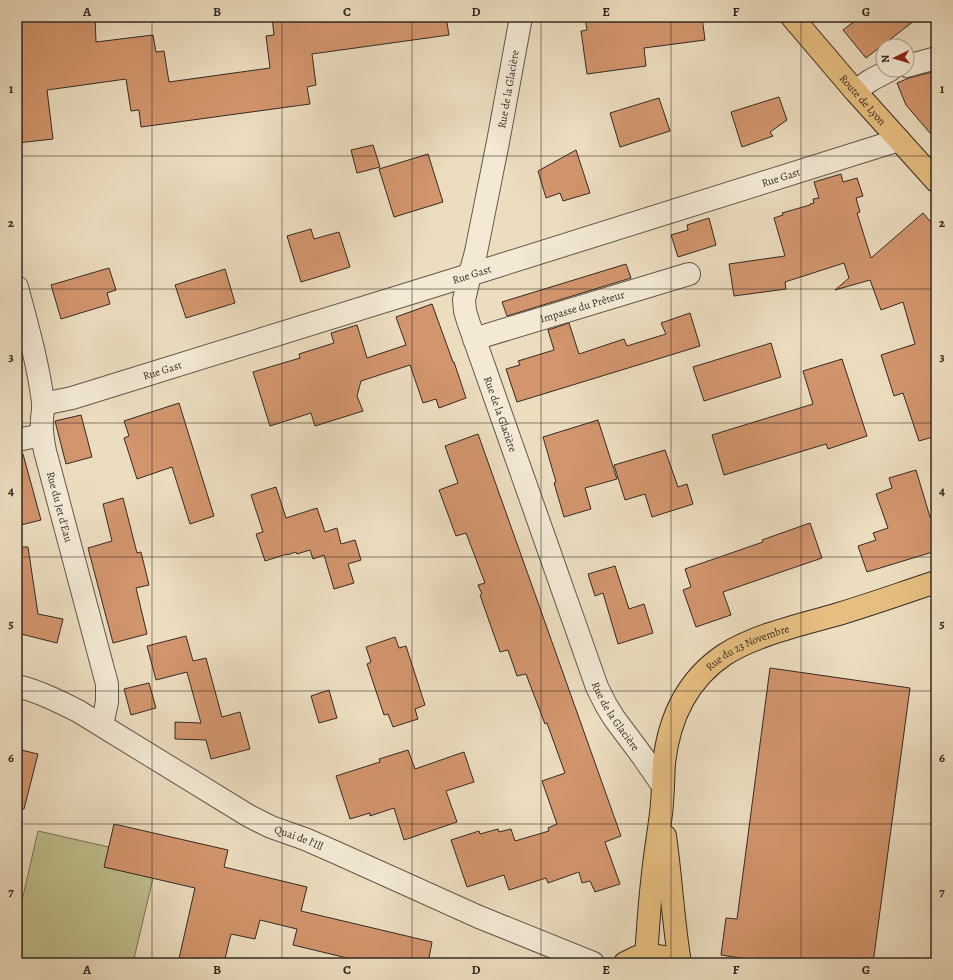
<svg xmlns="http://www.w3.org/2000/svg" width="953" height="980" font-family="Alegreya,serif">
<rect width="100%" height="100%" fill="#ecddbf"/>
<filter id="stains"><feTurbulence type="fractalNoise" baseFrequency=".005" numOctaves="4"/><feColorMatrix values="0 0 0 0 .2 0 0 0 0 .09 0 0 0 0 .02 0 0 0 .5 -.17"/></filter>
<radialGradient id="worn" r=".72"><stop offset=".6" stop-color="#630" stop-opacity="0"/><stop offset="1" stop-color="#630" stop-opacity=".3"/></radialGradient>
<path fill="#bfbf8d" stroke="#7a7458" d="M38 831 109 847 105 867 153 878 133 963H17V922Z"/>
<path fill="#d2956d" stroke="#352a23" d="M17 17H95L96 42 153 35 156 52 164 51 169 82 270 68 266 36 274 35 272 17H446L449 35 312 54 316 85 307 87 310 104 141 127 139 110 131 111 126 79 47 90 53 139 17 143Z
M585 17H702L705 40 644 48 646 66 587 74 581 31 587 30Z
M860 17H919L866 58 843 30Z
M932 72 936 81V140L906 105 897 83 909 78Z
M779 97 787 120 770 132 773 136 742 147 731 112Z
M659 98 670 131 620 147 610 113Z
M373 145 380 167 357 173 351 150Z
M576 150 590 193 563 201 560 193 546 198 538 171Z
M428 154 443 202 394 217 379 169Z
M841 174 843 182 857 178 863 196 856 198 860 212 857 213 871 258 923 213 936 228V380L932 382 936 396V436L919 441 903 393 894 396 881 355 915 344 903 302 881 310 870 280 835 290 849 278 844 263 785 282 786 289 734 296 729 264 785 256 774 218 783 215 782 213 810 205V204L814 203 813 199 819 198 814 182Z
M709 218 716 245 678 257 671 235 688 230 687 225Z
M311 229 314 239 339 232 350 267 301 282 287 236Z
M626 264 631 278 507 316 502 302Z
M109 268 116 290 107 293 110 304 61 319 51 285Z
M225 269 235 303 186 318 175 285Z
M432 304 453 362H454L466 398 439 408 436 399 423 403 410 365 361 381 357 396 363 411 315 426 311 413 270 426 253 372 300 358 299 354 334 343 331 333 357 325 367 358 406 345 396 317Z
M690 313 700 346 517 402 506 369 520 365 518 361 554 350 548 330 569 323 579 354 624 339 627 346 666 334 661 323Z
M771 343 781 377 704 401 693 367Z
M842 359 867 436 828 449 826 444 724 475 712 435 813 404 803 371Z
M179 403 214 516 190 524 172 467 137 479 124 438 129 436 124 421Z
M81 415 92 457 66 464 55 421Z
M598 420 617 479 585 488 591 509 564 517 554 483 556 482 543 437Z
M478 434 621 836 605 842 620 884 595 892 590 881 582 883 579 872 548 883 546 878 509 890 504 875 467 887 451 840 479 831 480 834 498 829 499 832 511 829 515 841 549 831 548 828 557 824 542 781 565 773 547 723 545 724 526 674 517 676 508 650 500 652 480 595 482 594 478 585 485 583 466 533 456 536 439 490 458 483 445 446Z
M665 450 678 487 687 484 693 504 652 517 645 494 625 500 614 465Z
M17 454H23L41 520 17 526Z
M916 470 930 517 936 515V551L867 572 858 546 876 540 873 533 888 528 876 494 892 488 889 478Z
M276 487 286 518 317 508 325 532 337 528 341 544 355 540 361 560 348 564 354 583 334 589 324 555 313 559 310 550 297 554 296 552 287 555V554L265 561 256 534 263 532 251 495Z
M123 498 137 553 141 552 149 585 136 588 147 634 113 643 88 548 112 541 103 504Z
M810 523 822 558 723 592 731 615 696 627 683 590 691 587 685 569 763 542 762 540Z
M17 547H28L38 614 63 619 57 643 17 633Z
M615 566 629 609 644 604 653 633 618 644 603 593 595 596 588 574Z
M186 636 193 661 206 658 222 717 240 712 250 749 211 759 206 740 175 739V722L201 723 193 694 187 672 156 680 147 646Z
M395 637 399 648 406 646 425 705 415 709 418 719 393 727 388 714 384 715 367 664 371 662 366 647Z
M770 668 910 688 873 963H774L721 955 726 918 737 919Z
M149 683 156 708 131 715 124 689Z
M329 690 337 718 319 723 311 696Z
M17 749 38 754 24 809 17 808Z
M408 750 415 769 464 752 474 782 446 791 457 822 404 840 394 808 370 816V813L350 819 336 776 380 762 379 759Z
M114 824 228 850 224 867 307 887 301 911 432 942 428 963H368L293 945 297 929 260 920 255 939 231 934 224 963H178L195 888 104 867Z"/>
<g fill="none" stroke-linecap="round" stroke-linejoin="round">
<defs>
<g id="minor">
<path id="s1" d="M521 17 498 142 476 252 470 274 464 300 465 311 468 321 597 687 606 705 614 718 643 757 663 786"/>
<path d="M907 66 936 58"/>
<path d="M855 91 871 80 890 70"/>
<path id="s2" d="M17 287C27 325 38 363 43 402 44 408 42 414 42 420 41 431 43 441 45 451L107 684V702L102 725"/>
<path id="s3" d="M474 339 689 274"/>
<path id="s4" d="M43 404 72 398 453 280 899 140"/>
<path d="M17 440 42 435"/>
<path id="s5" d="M17 686C38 691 58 701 78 711L249 816 271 827 305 839 337 853 479 917 593 963"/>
</g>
<g id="major">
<path id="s6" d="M792 17 855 91 936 181"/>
<path d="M665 836C671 878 673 921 680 963"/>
<path id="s7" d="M646 956C648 932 649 907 652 883 654 860 658 837 661 814 663 797 663 780 664 763 669 719 687 680 724 655 755 635 800 625 835 615 869 605 902 593 936 582"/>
<path d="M625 963 637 957 646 956H658L670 958 679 963"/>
</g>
</defs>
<use href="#minor" stroke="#63574a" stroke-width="24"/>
<use href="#major" stroke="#352a23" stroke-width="24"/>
<use href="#minor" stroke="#f3e9d5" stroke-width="22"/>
<use href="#major" stroke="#e6be80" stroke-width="22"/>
</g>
<path fill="none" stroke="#352a23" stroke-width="1" stroke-opacity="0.55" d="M152 17V963M282 17V963M412 17V963M541 17V963M671 17V963M801 17V963M17 156H936M17 289H936M17 423H936M17 557H936M17 691H936M17 824H936"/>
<g text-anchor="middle" stroke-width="3.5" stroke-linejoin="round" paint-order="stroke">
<g font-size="11" fill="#352a23" stroke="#f3e9d5">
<text transform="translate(508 89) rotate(-80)" y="4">Rue de la Glacière</text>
<text dy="4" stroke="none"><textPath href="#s6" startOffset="109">Route de Lyon</textPath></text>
<text dy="4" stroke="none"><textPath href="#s4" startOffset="772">Rue Gast</textPath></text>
<text dy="4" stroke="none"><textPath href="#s4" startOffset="448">Rue Gast</textPath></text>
<text dy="4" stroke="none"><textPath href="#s3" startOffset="113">Impasse du Prêteur</textPath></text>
<text dy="4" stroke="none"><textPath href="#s4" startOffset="124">Rue Gast</textPath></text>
<text dy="4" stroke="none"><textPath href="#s1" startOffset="409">Rue de la Glacière</textPath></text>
<text dy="4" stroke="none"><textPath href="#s2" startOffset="225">Rue du Jet d'Eau</textPath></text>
<text dy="4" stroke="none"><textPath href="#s7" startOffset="346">Rue du 23 Novembre</textPath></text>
<text dy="4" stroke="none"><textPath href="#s1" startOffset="733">Rue de la Glacière</textPath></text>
<text dy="4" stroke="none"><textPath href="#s5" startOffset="321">Quai de l'Ill</textPath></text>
</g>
</g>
<rect width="953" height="980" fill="none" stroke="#ecddbf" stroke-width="44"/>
<g transform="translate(895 58) rotate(265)"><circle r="19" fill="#f3e9d5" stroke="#a79d8e"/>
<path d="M0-3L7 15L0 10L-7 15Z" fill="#8f2418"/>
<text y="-6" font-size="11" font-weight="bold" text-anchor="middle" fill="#352a23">N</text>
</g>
<rect x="22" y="22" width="909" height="936" fill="none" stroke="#352a23" stroke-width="1.5"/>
<g font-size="13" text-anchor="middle" font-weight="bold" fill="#352a23">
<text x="87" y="16">A</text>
<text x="217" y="16">B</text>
<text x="347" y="16">C</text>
<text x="476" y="16">D</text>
<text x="606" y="16">E</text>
<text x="736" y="16">F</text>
<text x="866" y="16">G</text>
<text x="11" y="93">1</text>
<text x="942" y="93">1</text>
<text x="11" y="227">2</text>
<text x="942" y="227">2</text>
<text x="11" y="361">3</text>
<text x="942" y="361">3</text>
<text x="11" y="495">4</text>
<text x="942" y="495">4</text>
<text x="11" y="628">5</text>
<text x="942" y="628">5</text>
<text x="11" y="762">6</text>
<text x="942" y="762">6</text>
<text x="11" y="896">7</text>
<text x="942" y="896">7</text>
<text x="87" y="974">A</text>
<text x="217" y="974">B</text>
<text x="347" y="974">C</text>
<text x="476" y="974">D</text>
<text x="606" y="974">E</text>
<text x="736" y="974">F</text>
<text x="866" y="974">G</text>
</g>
<rect width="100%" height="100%" filter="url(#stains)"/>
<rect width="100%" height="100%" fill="url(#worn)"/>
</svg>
